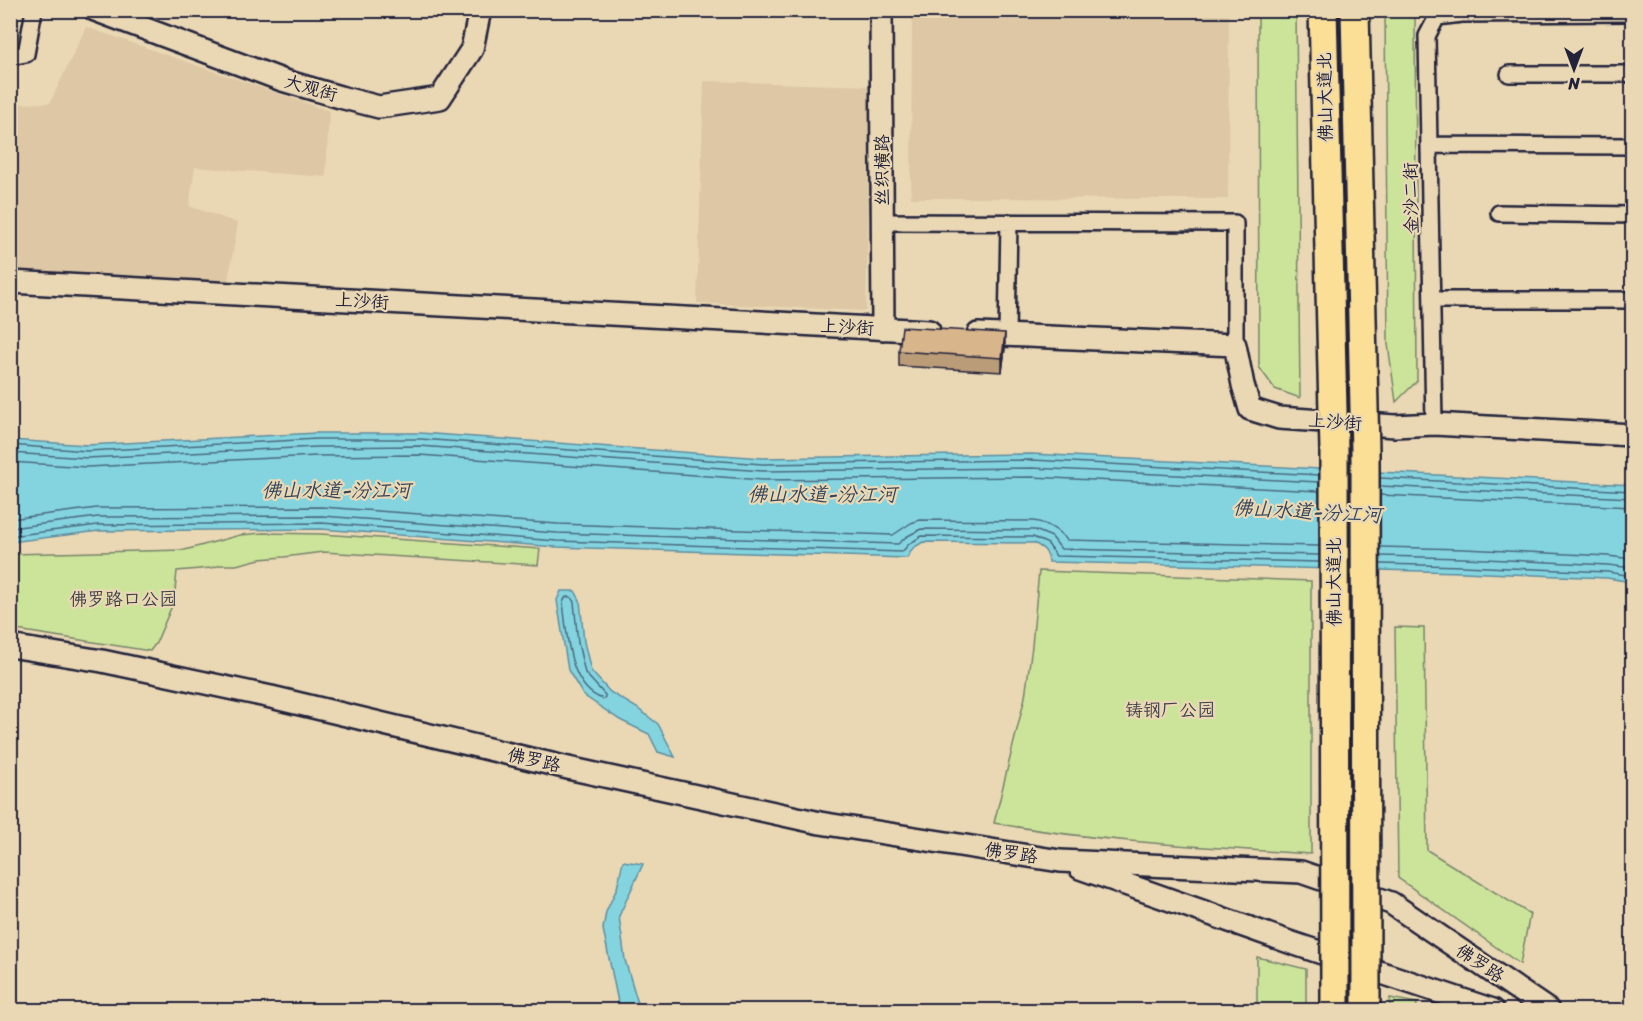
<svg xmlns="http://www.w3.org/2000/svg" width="1643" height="1021" font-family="Sriracha,'LXGW WenKai TC',sans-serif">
<rect width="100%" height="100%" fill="#ead8b5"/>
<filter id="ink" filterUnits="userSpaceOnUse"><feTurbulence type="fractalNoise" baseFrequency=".0167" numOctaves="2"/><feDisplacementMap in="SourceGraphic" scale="12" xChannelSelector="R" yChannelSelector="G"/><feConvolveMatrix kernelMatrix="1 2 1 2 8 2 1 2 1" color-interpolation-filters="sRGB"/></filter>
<g filter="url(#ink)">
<path fill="#ddc7a4" d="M912 11H1229L1228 199 911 198Z
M86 27 329 111 326 177 195 167 189 206 238 223 228 281 11 273V104L50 103Z
M704 81 871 86 866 311 697 303Z"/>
<path fill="#cce49a" stroke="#77836a" stroke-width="1.5" d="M1258 11H1296L1300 398 1275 389 1259 367Z
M1415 14 1417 381 1396 402 1388 344 1385 15Z
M263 533 321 534 540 549 538 565 323 552 284 557 260 559 236 565H221L211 568 177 571 174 601 156 643 150 651 11 629V554L185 550 240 535Z
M1039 571 1311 581V854C1205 847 1099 842 994 823L1025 697 1032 646Z
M1395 627 1424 628 1427 850 1530 914 1520 964 1398 878Z
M1257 957 1306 969V1010H1257Z
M1390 998 1417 1003 1416 1010H1390Z"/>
<path fill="#84d4e0" stroke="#5d8d9e" stroke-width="1.5" d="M317 433H420L763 458 1032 454 1632 485V582L1607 578 1463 572 1049 562C1048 551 1043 548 1034 543L923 542 913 548 907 558 556 547 321 529 99 531 11 542 10 440 87 445Z
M561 591H575L580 600 584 642 591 671 610 692 637 708 658 724 675 757 658 752 649 734 620 720 583 695 568 670 557 600Z
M623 861 643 864 619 916 625 960 640 1010H621L619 1007 603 929 606 912 617 888Z"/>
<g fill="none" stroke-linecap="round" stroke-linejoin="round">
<path stroke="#49697d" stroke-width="1.5" d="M10 445 87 451 317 439H420L763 464 1032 460 1319 475
M10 453 87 458 317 447 419 446 763 471 1032 468 1319 482
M10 462 87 467 317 456 419 455 763 480 1032 477 1319 491
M1380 478 1632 491
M1380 486 1632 498
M1380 495 1632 507
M10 519 97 508 322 507 558 524 893 535 911 523 920 520 1033 521C1048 523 1058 530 1067 540L1319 546
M10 528 98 517 322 516 557 533 898 544 906 537 921 529 1035 530 1052 537 1061 549 1319 555
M10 536 98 525 322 523 557 541 902 552 909 544 922 536 1033 537 1048 544 1056 556 1319 562
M1380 547 1464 549 1608 556 1632 559
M1380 556 1464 558 1608 565 1632 568
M1380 564 1463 566 1608 572 1632 576
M566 597H571L574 602 578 643 585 673 605 695V697L603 699C568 688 567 633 563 602Z"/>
<defs>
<path id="street" d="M10 57 26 54 34 10
M1509 74H1632
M1430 145 1632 146
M1499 213 1632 215
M883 222 1235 223V345
M1433 300H1632
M1007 335 1009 222
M1434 424 1427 36 1437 17 1462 14 1632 13"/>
<path id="secondary" d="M95 10 282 80 340 97 379 107 440 98 472 49 480 10
M881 10 883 329
M10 282 929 331
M978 334 1235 345 1243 385 1250 409 1279 418 1395 426 1434 424 1632 435
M10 646 102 661 271 697 568 768 820 823 1060 861 1301 872 1391 903 1548 1010
M1080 868 1292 943 1493 1010"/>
</defs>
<use href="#street" stroke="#22223b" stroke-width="20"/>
<use href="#secondary" stroke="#22223b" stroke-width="26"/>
<use href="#street" stroke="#ead8b5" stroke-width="15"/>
<use href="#secondary" stroke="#ead8b5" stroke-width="21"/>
<defs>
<path id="highway-bridge" d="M1323 10 1334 451 1335 1010
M1355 10 1365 451 1366 1010"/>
</defs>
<use href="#highway-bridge" stroke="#22223b" stroke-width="32" stroke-linecap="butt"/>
<use href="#highway-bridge" stroke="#fbdf96" stroke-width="27"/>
</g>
<path fill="#bb9c78" stroke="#22223b" stroke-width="1.5" d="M1005 348 1002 372 899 366V351Z"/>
<path fill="#987f61" stroke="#22223b" stroke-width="1.5" d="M1005 333V348L1002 372V358Z"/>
<path fill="#d9b58b" stroke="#22223b" stroke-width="1.5" d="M902 327 1005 333 1002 358 899 351Z"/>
</g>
<g text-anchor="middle" stroke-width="4.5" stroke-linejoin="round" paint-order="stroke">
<g font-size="18" fill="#22223b" stroke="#ead8b5">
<text transform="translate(311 88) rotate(16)" y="6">大观街</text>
<text transform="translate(1325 97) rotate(-91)" y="6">佛山大道北</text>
<text transform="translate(882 170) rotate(-90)" y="6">丝织横路</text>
<text transform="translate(1411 198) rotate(-91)" y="6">金沙二街</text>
<text transform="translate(362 301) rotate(3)" y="6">上沙街</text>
<text transform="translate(847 327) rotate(3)" y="6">上沙街</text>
<text transform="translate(1335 422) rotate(4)" y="6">上沙街</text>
<text transform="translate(1334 582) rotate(-90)" y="6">佛山大道北</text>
<text transform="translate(534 760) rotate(13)" y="6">佛罗路</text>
<text transform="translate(1011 853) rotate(9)" y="6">佛罗路</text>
<text transform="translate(1480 963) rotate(34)" y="6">佛罗路</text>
</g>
<g font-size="18" fill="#3c3f49" stroke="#ead8b5">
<text x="123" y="605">佛罗路口公园</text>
<text x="1170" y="716">铸钢厂公园</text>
</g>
<g font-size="20" font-style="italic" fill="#36465c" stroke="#ead8b5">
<text x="336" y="497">佛山水道-汾江河</text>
<text x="822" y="501">佛山水道-汾江河</text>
<text transform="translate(1307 511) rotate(3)" y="7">佛山水道-汾江河</text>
</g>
</g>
<rect width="1643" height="1021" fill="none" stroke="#ead8b5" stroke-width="36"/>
<rect x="18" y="18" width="1607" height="985" fill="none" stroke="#22223b" stroke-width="2" filter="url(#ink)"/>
<g transform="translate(1574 69) rotate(180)" stroke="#ead8b5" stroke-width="4.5" paint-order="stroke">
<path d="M0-4.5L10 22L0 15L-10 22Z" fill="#22223b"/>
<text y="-9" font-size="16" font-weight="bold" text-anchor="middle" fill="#22223b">N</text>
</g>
</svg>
